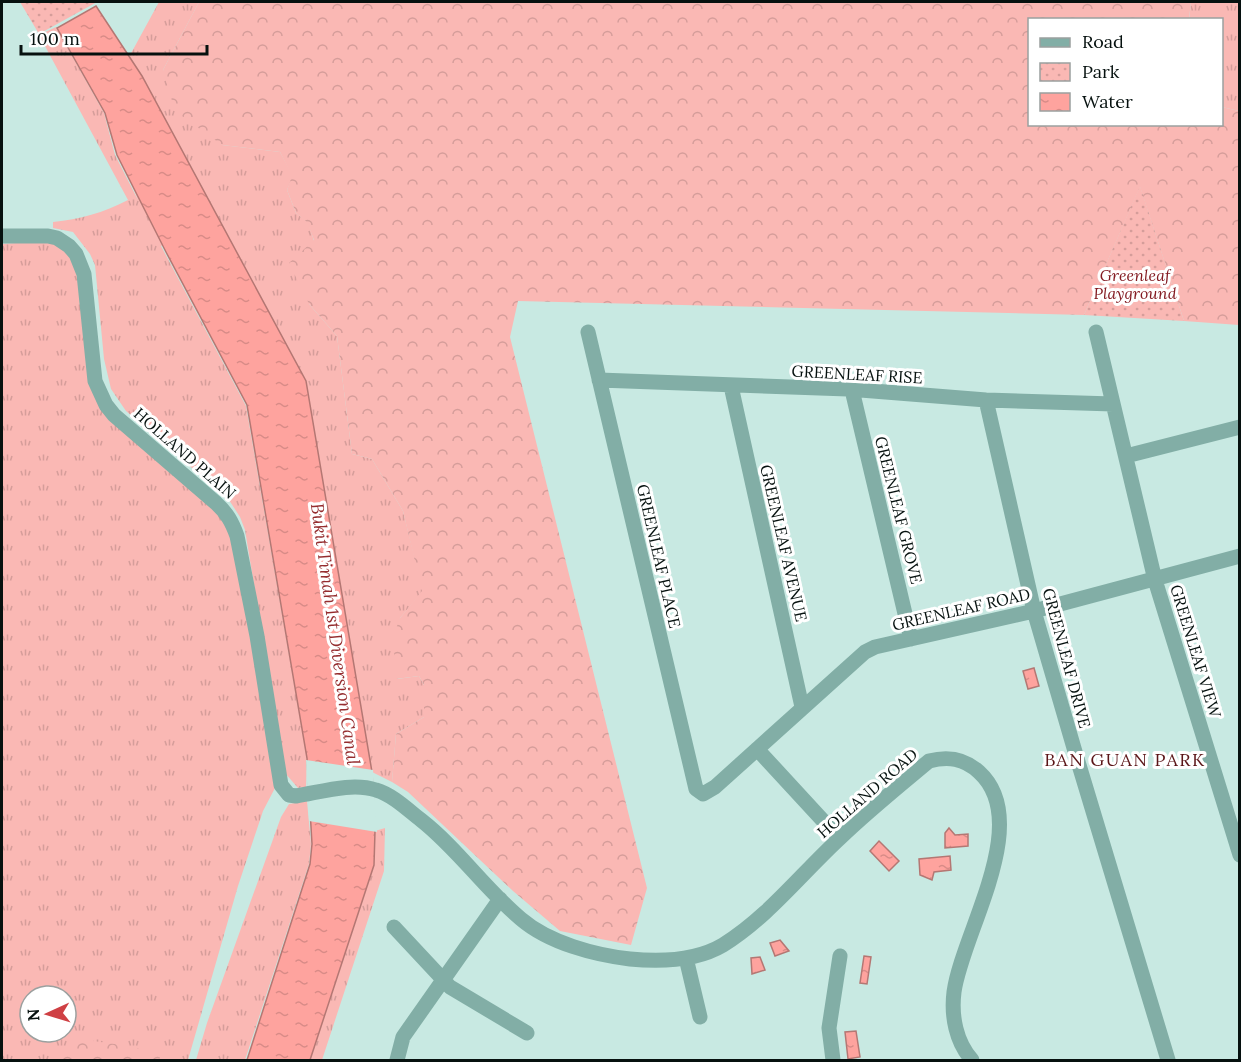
<svg xmlns="http://www.w3.org/2000/svg" width="1241" height="1062" font-family="Lora,serif">
<defs>
<pattern id="grass-tufts" width="24" height="20" patternUnits="userSpaceOnUse" patternTransform="scale(1.5)"><rect width="24" height="20" fill="#fab8b4"/><path d="M3 7l-1-3M5 7V3M7 7l1-3M15 17l-1-3M17 17v-4M19 17l1-3" fill="none" stroke="#d59d9a"/></pattern>
<pattern id="forest-crowns" width="20" height="18" patternUnits="userSpaceOnUse" patternTransform="scale(1.5)"><rect width="20" height="18" fill="#fab8b4"/><path d="M2 6a3 3 0 1 1 6 0M12 15a3 3 0 1 1 6 0" fill="none" stroke="#d59d9a"/></pattern>
<pattern id="park-dots" width="8" height="8" patternUnits="userSpaceOnUse" patternTransform="scale(1.5)"><rect width="8" height="8" fill="#fab8b4"/><path d="M2 2h.1M6 6h.1" fill="none" stroke="#d59d9a" stroke-width="1.8" stroke-linecap="round"/></pattern>
<pattern id="water-ripples" width="26" height="14" patternUnits="userSpaceOnUse" patternTransform="scale(1.5)"><rect width="26" height="14" fill="#fea39e"/><path d="M2 4q2-2 4 0t4 0M15 11q2-2 4 0t4 0" fill="none" stroke="#d88b87"/></pattern>
</defs>
<rect width="100%" height="100%" fill="#c8e9e2"/>
<path fill="url(#grass-tufts)" fill-rule="evenodd" d="M159 2H199L163 70 222 145 280 152 293 176 287 190 296 213 308 222 314 241 309 304 337 336 352 454 372 459 403 511 423 591 400 618 397 679 419 676 424 685V717L396 734 392 782 372 772 217 215 161 246 246 406 307 758 306 787 298 788 285 773 245 530 240 517 229 500 126 411 111 389 104 359 95 265 90 254 73 232 53 228V222C80 219 103 213 128 200L39 35 56 27 104 113 115 155 138 200 123 162 172 134 142 76 129 57Z
M1191 2H1239V111L1222 107V20H1189Z
M42 241 60 245 76 265 90 383 216 511 235 534 275 788 263 811 238 886 188 1060H2V244ZM30 996H66V1032H30Z
M307 801 311 844 309 864 245 1060H196L207 1023 281 817 289 804Z
M385 828 384 871 322 1060H310L374 865 375 831Z"/>
<path fill="url(#forest-crowns)" d="M199 2H1191L1189 19 1030 20V124H1222V107L1239 111V325L1184 321 1140 187 1084 315 518 301 510 337 647 888 631 945 560 931 513 891 408 792 392 782 396 734 424 717V685L419 676 396 679 393 637 400 618 422 591 403 511 372 459 352 454 337 336 309 304 289 263 314 240 307 222 296 213 287 190 292 176 280 152 222 145 175 111 163 70Z
M86 1040 129 1046 161 1055 159 1060H60L72 1045Z"/>
<path fill="url(#park-dots)" d="M20 2H97L39 34Z
M1140 186 1184 321 1084 315Z"/>
<path fill="url(#water-ripples)" stroke="#b47773" stroke-width="1.5" d="M96 6 142 76 306 381 372 772 375 831 374 865 310 1060H247L310 864 312 844 307 758 247 405 166 252 117 155 105 113 57 28Z
M1034 668 1039 686 1028 689 1023 671Z
M949 828 955 835 968 834V846L945 848V833Z
M879 841 899 861 889 871 870 851Z
M950 856 951 870 934 872 932 880 920 875 919 859Z
M780 940 789 951 775 956 770 943Z
M864 956 871 957 867 984 860 983Z
M760 957 765 970 752 974 751 958Z
M856 1031 860 1057 848 1059 845 1032Z"/>
<path fill="#c8e9e2" d="M306 760 373 770 377 832 309 821Z"/>
<g fill="none" stroke-linecap="round" stroke-linejoin="round">
<path stroke="#82aea6" stroke-width="15" d="M2 236H48L57 238 69 246 76 254 84 274 95 381 106 405 114 415 216 503C227 513 232 522 237 536L257 636 281 785 289 795 296 796C321 792 352 782 376 790 393 795 408 810 421 820 458 849 485 889 521 919 549 943 595 955 630 959 661 962 696 961 723 945 768 917 801 874 840 838 868 811 899 786 929 761 948 756 964 758 979 772 1034 822 962 933 954 992 951 1016 956 1042 972 1060
M588 332 696 789 703 794 715 787 865 652 875 647 1034 611 1240 556
M1096 332 1155 580 1240 855
M599 380 848 389 986 400 1113 404
M731 386 802 707
M852 390 911 639
M986 400 1034 611 1076 755 1168 1060
M1126 456 1240 427
M757 749 839 838
M394 927 450 987 527 1033
M686 958 700 1017
M397 1060 403 1037 500 899
M833 1060 829 1028 840 956"/>
</g>
<g text-anchor="middle" stroke-width="6" stroke-linejoin="round" paint-order="stroke">
<g font-size="16" font-style="italic" fill="#831a21" stroke="#fff">
<text x="1135" y="281">Greenleaf<tspan x="1135" dy="18">Playground</tspan></text>
</g>
<g font-size="16" fill="#06110f" stroke="#fff">
<text transform="translate(857 374) rotate(3)" y="6">GREENLEAF RISE</text>
<text transform="translate(185 453) rotate(41)" y="6">HOLLAND PLAIN</text>
<text transform="translate(899 510) rotate(76)" y="6">GREENLEAF GROVE</text>
<text transform="translate(784 543) rotate(77)" y="6">GREENLEAF AVENUE</text>
<text transform="translate(659 556) rotate(77)" y="6">GREENLEAF PLACE</text>
<text transform="translate(961 609) rotate(-13)" y="6">GREENLEAF ROAD</text>
<text transform="translate(1196 651) rotate(73)" y="6">GREENLEAF VIEW</text>
<text transform="translate(1067 658) rotate(75)" y="6">GREENLEAF DRIVE</text>
<text transform="translate(867 793) rotate(-41)" y="6">HOLLAND ROAD</text>
</g>
<g font-size="18" font-style="italic" fill="#952d2f" stroke="#fff">
<text transform="translate(335 634) rotate(82)" y="6">Bukit Timah 1st Diversion Canal</text>
</g>
<g font-size="18" letter-spacing="1.5" fill="#5a1517" stroke="#fff">
<text x="1125" y="766">BAN GUAN PARK</text>
</g>
</g>
<rect width="1241" height="1062" fill="none" stroke="#06110f" stroke-width="6"/>
<rect x="1028" y="18" width="195" height="108" fill="#ffffff" stroke="#9ba09f" stroke-width="1.5"/>
<rect x="1040" y="38" width="30" height="9" fill="#82aea6" stroke="#9ba09f" stroke-width="1.5"/>
<text x="1082" y="48" font-size="18" fill="#06110f">Road</text>
<rect x="1040" y="63" width="30" height="18" fill="url(#park-dots)" stroke="#9ba09f" stroke-width="1.5"/>
<text x="1082" y="78" font-size="18" fill="#06110f">Park</text>
<rect x="1040" y="93" width="30" height="18" fill="url(#water-ripples)" stroke="#9ba09f" stroke-width="1.5"/>
<text x="1082" y="108" font-size="18" fill="#06110f">Water</text>
<g transform="translate(48 1014) rotate(266)"><circle r="28" fill="#ffffff" stroke="#9ba09f" stroke-width="1.5"/>
<path d="M0-4.5L10 22L0 15L-10 22Z" fill="#cf4044"/>
<text y="-9" font-size="16" font-weight="bold" text-anchor="middle" fill="#06110f">N</text>
</g>
<path d="M21 45v9h186v-9" fill="none" stroke="#06110f" stroke-width="3"/>
<text x="30" y="45" font-size="18" fill="#06110f" stroke="#ffffff" stroke-width="4.5" paint-order="stroke">100 m</text>
</svg>
